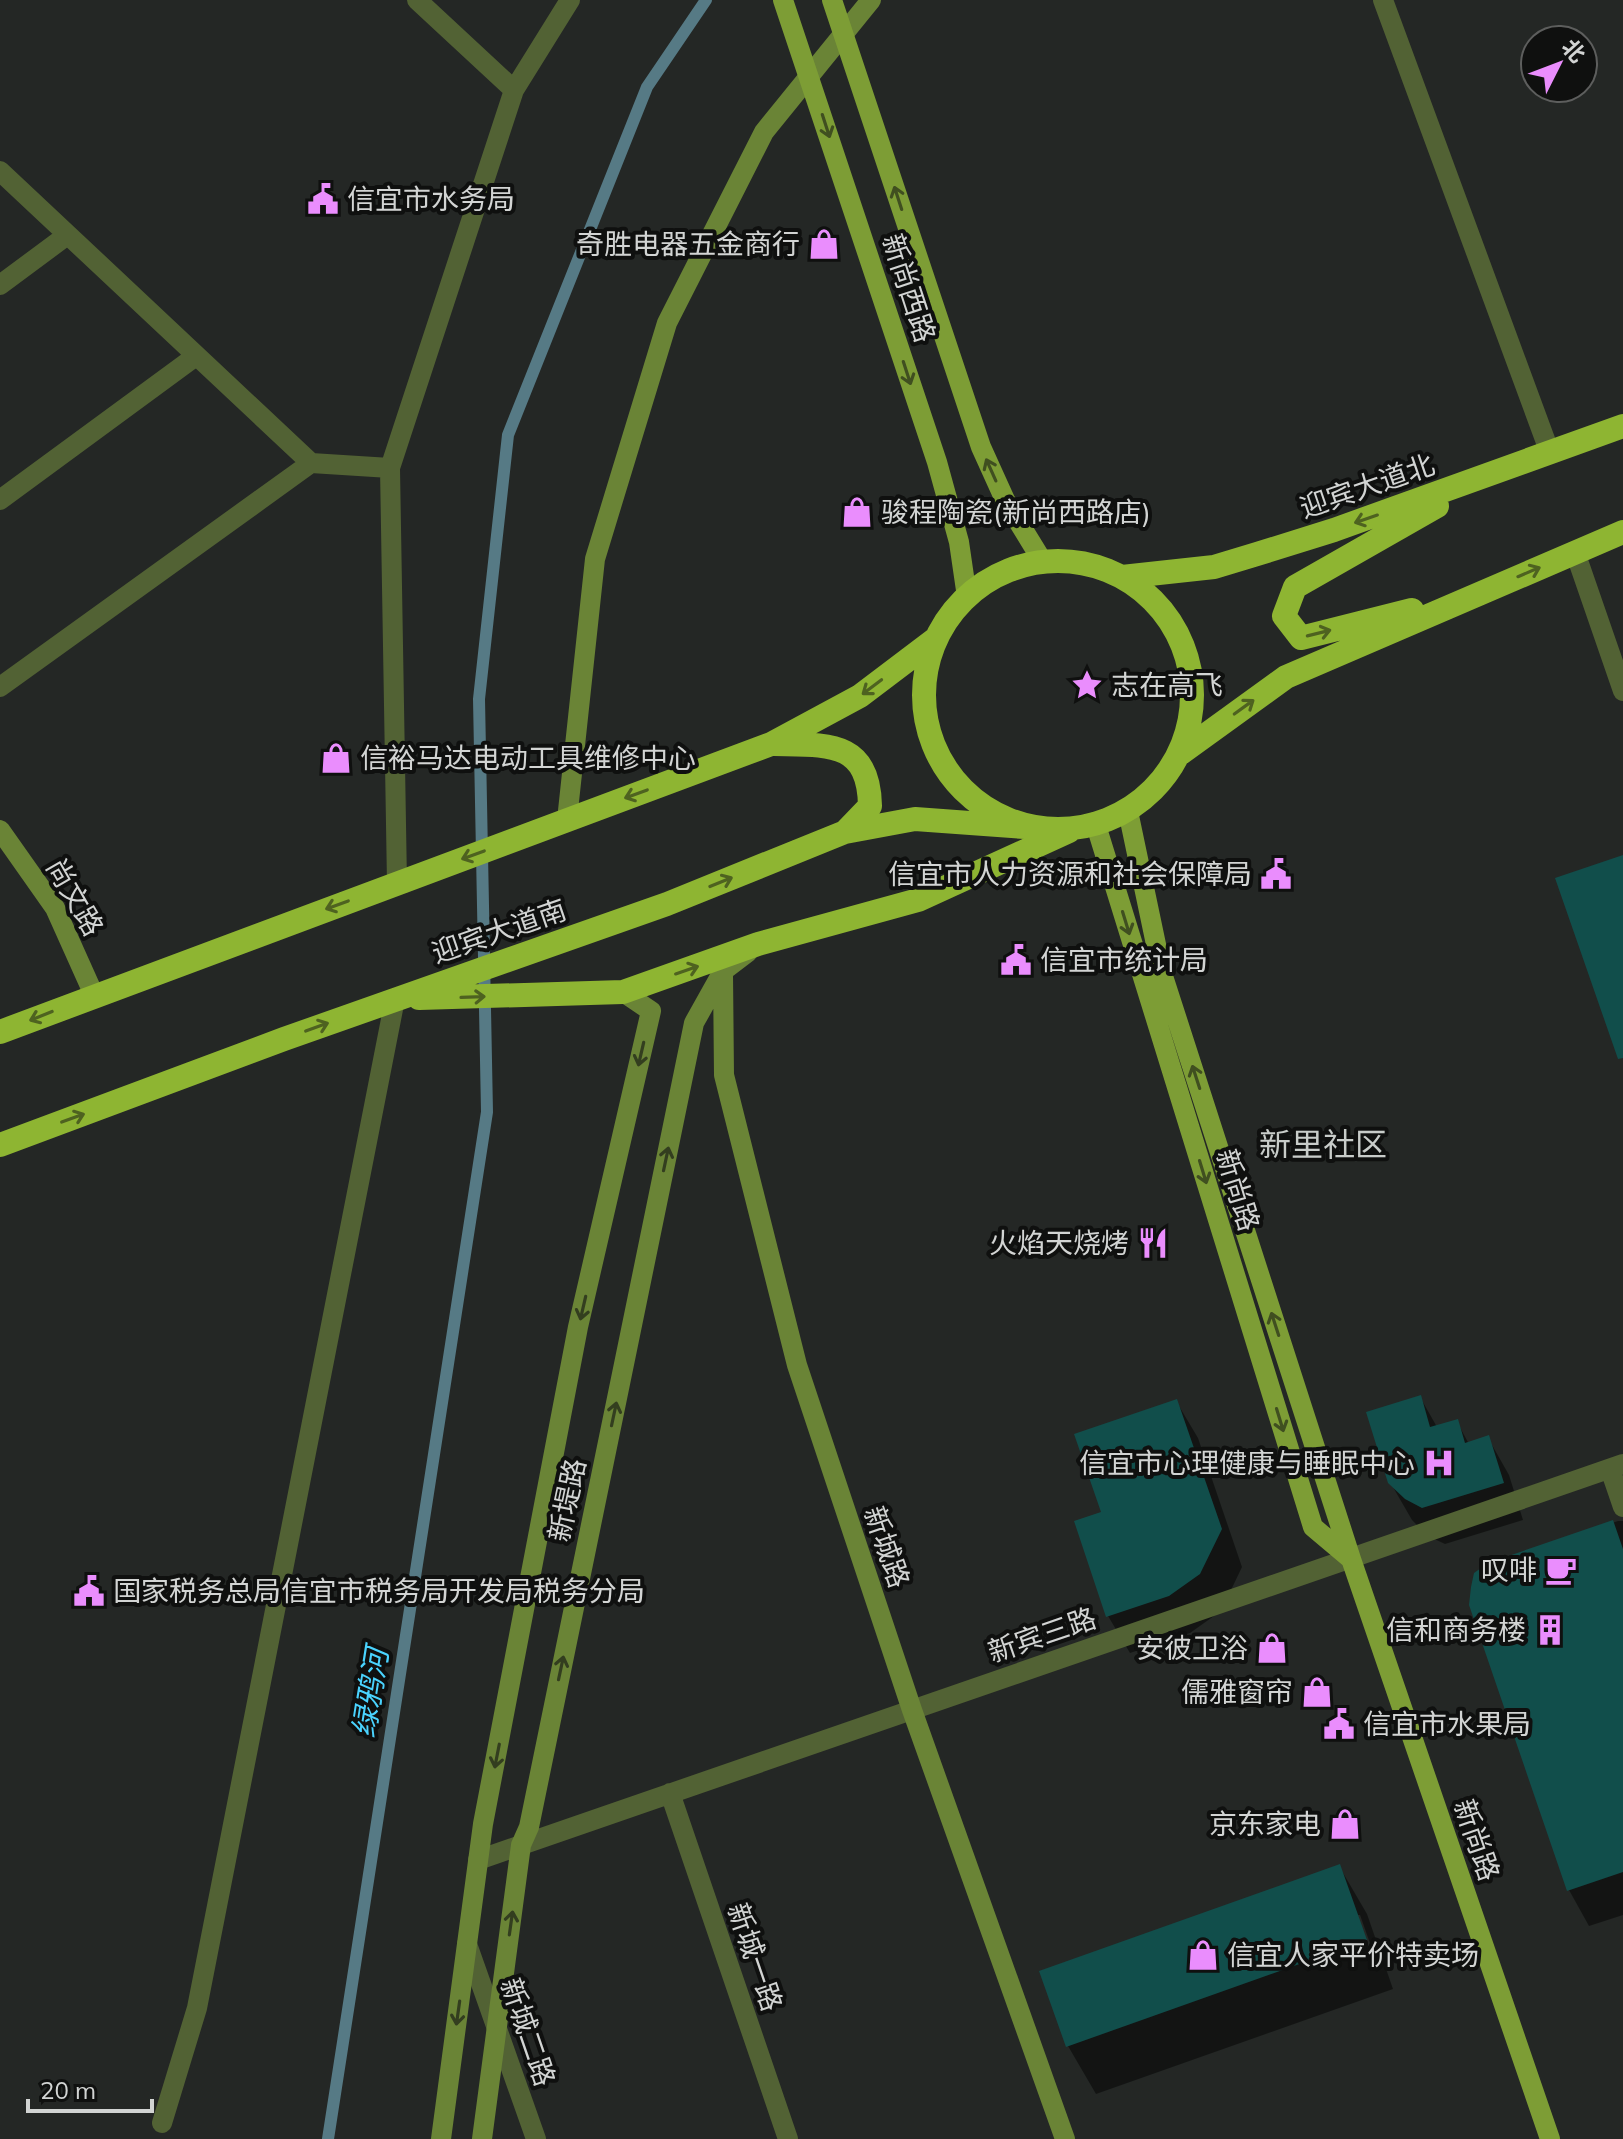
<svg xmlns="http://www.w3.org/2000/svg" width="1623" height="2139" font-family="Mulish,'Noto Sans SC',sans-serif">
<rect width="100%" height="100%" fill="#242725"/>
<path fill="#0007" fill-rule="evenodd" d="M1420 1397 1437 1427 1457 1422 1469 1444 1488 1438 1509 1475 1523 1520 1445 1544 1428 1536 1412 1520 1390 1482Z
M1176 1401 1198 1438 1242 1567 1221 1611 1190 1633 1130 1653 1108 1616 1104 1514Z
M1618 1521H1623V1915L1589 1926 1569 1890 1489 1565Z
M1339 1866 1367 1914 1393 1989 1096 2094 1068 2046ZM1356 1915H1360L1372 1949 1368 1950Z"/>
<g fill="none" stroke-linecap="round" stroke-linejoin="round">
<path stroke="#567a85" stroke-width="12" d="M328 2139 487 1112 479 699 508 435 647 87 706 0"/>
</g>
<path fill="#114e4b" d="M1623 855V1058L1618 1059 1555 878Z
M1421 1395 1430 1427 1458 1419 1465 1443 1489 1435 1504 1483 1422 1508 1405 1499 1388 1483 1366 1412Z
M1177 1399 1222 1529 1200 1574 1169 1596 1106 1617 1074 1521 1101 1512 1074 1434Z
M1613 1520 1623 1549V1872L1567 1891 1469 1605 1471 1587 1474 1573 1488 1563Z
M1340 1864 1367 1940 1066 2047 1039 1971Z"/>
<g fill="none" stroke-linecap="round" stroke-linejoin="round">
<path stroke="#526234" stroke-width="20" d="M162 2123 197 2008 395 999"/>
<path stroke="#526234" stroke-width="20" d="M417 0 514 90
M1383 0 1550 453
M0 171 311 463 390 468 397 883
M0 285 66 236
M390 468 514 90 570 0
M0 500 196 356
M1575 552 1623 691
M0 687 311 463
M1610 1469 1623 1507
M670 1793 788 2139
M478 1860 1623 1464
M467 1944 536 2139"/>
<path stroke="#6a8436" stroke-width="20" d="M567 820 595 559 667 323 764 132 871 0
M0 830 55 908 94 995
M723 974 724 1075 797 1365 912 1710 1065 2139
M441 2139 483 1824 578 1327 651 1011 623 992
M482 2139 521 1845 529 1827 694 1023 723 971 748 952"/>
<path stroke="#7d9d35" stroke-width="20" d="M783 0 937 462 959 542 967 597
M832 0 981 447 1005 500 1043 562
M1128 811 1162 973 1351 1559 1550 2139
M1095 822 1313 1527 1351 1559"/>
<path stroke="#8eb532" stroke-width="24" d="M924 695a134 134 0 1 1 268 0a134 134 0 1 1-268 0Z
M1122 577 1214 567 1257 554 1334 530 1623 426
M1412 610 1301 638 1284 616 1295 587 1437 506
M774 744C827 745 869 740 870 806L845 832
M1181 753 1286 677 1623 532
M419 998 623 992 758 944 918 900 1069 831
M0 1032 771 744 860 696 934 640
M0 1145 284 1039 667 904 845 832 915 819 1025 827"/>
</g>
<defs><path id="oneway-shaft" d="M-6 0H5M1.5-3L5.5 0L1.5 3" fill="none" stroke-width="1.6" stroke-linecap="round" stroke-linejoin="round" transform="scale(2)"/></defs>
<g stroke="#404f20">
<use href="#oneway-shaft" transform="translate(826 126) rotate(72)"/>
<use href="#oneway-shaft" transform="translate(898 198) rotate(-108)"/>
<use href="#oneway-shaft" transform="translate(907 373) rotate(72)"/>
<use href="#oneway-shaft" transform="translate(991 470) rotate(-114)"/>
<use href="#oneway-shaft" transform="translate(1126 923) rotate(73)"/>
<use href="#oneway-shaft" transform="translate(1196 1077) rotate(-108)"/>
<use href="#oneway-shaft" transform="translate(1203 1172) rotate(73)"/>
<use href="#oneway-shaft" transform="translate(1275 1324) rotate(-108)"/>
<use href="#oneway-shaft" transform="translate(1280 1420) rotate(73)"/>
</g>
<g stroke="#4e6220">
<use href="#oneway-shaft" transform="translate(1366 519) rotate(161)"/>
<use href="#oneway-shaft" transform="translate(1529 572) rotate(-23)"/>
<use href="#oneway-shaft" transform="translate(1319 633) rotate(-14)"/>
<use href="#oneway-shaft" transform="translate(872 687) rotate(143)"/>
<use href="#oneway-shaft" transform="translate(1244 707) rotate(-36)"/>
<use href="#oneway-shaft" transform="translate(636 794) rotate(160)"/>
<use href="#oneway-shaft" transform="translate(473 855) rotate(160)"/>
<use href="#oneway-shaft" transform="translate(721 882) rotate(-22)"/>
<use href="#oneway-shaft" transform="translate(337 905) rotate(160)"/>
<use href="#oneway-shaft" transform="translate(687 970) rotate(-19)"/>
<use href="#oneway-shaft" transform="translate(473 997) rotate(-2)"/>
<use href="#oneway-shaft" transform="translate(41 1016) rotate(158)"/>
<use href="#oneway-shaft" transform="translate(317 1027) rotate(-20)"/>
<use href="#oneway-shaft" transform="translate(73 1118) rotate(-20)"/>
</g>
<g stroke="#333e1f">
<use href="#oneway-shaft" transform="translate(641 1054) rotate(103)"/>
<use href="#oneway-shaft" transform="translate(666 1159) rotate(-78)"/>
<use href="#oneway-shaft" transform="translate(583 1308) rotate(103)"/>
<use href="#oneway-shaft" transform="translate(614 1414) rotate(-78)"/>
<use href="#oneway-shaft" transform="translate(561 1668) rotate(-78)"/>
<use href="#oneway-shaft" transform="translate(497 1756) rotate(101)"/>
<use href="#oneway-shaft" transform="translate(511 1923) rotate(-82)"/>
<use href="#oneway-shaft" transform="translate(458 2013) rotate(98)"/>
</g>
<defs>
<symbol id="civic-bare" viewBox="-9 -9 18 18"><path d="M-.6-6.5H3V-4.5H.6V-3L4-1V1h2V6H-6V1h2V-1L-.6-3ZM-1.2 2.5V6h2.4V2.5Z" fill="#ea8dfd" stroke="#0f100f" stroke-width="2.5" paint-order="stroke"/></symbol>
<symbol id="shop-bare" viewBox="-9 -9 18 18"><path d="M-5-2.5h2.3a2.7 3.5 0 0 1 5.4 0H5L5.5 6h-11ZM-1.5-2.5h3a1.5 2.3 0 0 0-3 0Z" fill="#ea8dfd" stroke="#0f100f" stroke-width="2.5" paint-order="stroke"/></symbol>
<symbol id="sight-bare" viewBox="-9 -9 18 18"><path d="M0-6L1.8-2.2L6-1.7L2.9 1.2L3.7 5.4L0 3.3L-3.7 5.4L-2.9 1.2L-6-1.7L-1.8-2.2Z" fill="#ea8dfd" stroke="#0f100f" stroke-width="2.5" paint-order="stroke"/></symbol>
<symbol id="restaurant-bare" viewBox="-9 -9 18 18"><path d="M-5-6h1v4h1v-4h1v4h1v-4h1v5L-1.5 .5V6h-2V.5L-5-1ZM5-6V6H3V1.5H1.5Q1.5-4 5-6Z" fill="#ea8dfd" stroke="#0f100f" stroke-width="2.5" paint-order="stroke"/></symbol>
<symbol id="hospital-bare" viewBox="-9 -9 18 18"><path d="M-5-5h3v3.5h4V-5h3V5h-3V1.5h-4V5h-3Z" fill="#ea8dfd" stroke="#0f100f" stroke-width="2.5" paint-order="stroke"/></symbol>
<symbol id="cafe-bare" viewBox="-9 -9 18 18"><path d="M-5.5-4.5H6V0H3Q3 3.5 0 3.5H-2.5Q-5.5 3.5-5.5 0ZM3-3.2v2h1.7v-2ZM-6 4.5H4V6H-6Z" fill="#ea8dfd" stroke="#0f100f" stroke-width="2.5" paint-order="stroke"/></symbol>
<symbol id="building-bare" viewBox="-9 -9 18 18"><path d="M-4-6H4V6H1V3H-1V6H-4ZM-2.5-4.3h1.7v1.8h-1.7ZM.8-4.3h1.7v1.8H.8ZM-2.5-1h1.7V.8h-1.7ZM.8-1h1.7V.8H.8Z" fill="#ea8dfd" stroke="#0f100f" stroke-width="2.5" paint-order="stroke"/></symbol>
</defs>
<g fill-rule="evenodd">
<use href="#civic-bare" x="301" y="177" width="44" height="44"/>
<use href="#shop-bare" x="802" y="222" width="44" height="44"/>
<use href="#shop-bare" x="835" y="490" width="44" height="44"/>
<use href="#sight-bare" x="1065" y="663" width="44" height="44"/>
<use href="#shop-bare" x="314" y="736" width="44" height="44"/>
<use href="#civic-bare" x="1254" y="852" width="44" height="44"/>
<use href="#civic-bare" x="994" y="938" width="44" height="44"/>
<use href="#restaurant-bare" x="1131" y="1221" width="44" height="44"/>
<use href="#hospital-bare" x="1417" y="1441" width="44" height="44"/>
<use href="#cafe-bare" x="1539" y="1548" width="44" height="44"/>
<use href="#civic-bare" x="67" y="1569" width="44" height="44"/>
<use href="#building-bare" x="1528" y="1608" width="44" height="44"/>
<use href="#shop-bare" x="1250" y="1626" width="44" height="44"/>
<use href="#shop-bare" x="1295" y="1670" width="44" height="44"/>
<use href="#civic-bare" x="1317" y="1702" width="44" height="44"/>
<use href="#shop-bare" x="1323" y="1802" width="44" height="44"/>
<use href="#shop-bare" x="1181" y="1933" width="44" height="44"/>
</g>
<g text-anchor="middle" stroke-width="8" stroke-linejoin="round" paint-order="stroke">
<g font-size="28" fill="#d2d4d3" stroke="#0f100f" text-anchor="end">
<text x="347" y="209" text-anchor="start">信宜市水务局</text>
<text x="800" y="254">奇胜电器五金商行</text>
<text x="881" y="522" text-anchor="start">骏程陶瓷(新尚西路店)</text>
<text x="1111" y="695" text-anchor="start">志在高飞</text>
<text x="360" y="768" text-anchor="start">信裕马达电动工具维修中心</text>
<text x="1252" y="884">信宜市人力资源和社会保障局</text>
<text x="1040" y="970" text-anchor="start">信宜市统计局</text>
<text x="1129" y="1253">火焰天烧烤</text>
<text x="1415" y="1473">信宜市心理健康与睡眠中心</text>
<text x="1537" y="1580">叹啡</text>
<text x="113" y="1601" text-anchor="start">国家税务总局信宜市税务局开发局税务分局</text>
<text x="1526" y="1640">信和商务楼</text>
<text x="1248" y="1658">安彼卫浴</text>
<text x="1293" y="1702">儒雅窗帘</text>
<text x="1363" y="1734" text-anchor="start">信宜市水果局</text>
<text x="1321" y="1834">京东家电</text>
<text x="1227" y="1965" text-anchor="start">信宜人家平价特卖场</text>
</g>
<g font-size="28" fill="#d2d4d3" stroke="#0f100f">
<text transform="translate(909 288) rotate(72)" y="10">新尚西路</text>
<text transform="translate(1367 486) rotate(-19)" y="10">迎宾大道北</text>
<text transform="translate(75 897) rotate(60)" y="10">尚文路</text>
<text transform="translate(499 931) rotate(-19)" y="10">迎宾大道南</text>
<text transform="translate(1238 1190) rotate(73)" y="10">新尚路</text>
<text transform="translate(567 1500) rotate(-78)" y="10">新堤路</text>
<text transform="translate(887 1547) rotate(71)" y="10">新城路</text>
<text transform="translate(1042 1635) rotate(-19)" y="10">新宾三路</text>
<text transform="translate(1477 1840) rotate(71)" y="10">新尚路</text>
<text transform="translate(755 1957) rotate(71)" y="10">新城一路</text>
<text transform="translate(528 2032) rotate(71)" y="10">新城二路</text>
</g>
<g font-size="30" font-style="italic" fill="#4ad3fe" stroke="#0f100f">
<text transform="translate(371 1693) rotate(-81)" y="10">绿鸦河</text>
</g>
<g font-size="32" fill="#c8ccc9" stroke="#0f100f">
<text x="1323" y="1156">新里社区</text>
</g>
</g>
<g transform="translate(1559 64) rotate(48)"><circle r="38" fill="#0f100f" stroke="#5d5e5d" stroke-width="2"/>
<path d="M0-6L14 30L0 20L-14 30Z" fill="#ea8dfd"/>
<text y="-12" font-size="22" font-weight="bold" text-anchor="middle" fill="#d2d4d3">北</text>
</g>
<path d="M28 2099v12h124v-12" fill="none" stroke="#d2d4d3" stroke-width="4"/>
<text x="40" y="2099" font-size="24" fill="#d2d4d3" stroke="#0f100f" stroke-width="6" paint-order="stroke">20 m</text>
</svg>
